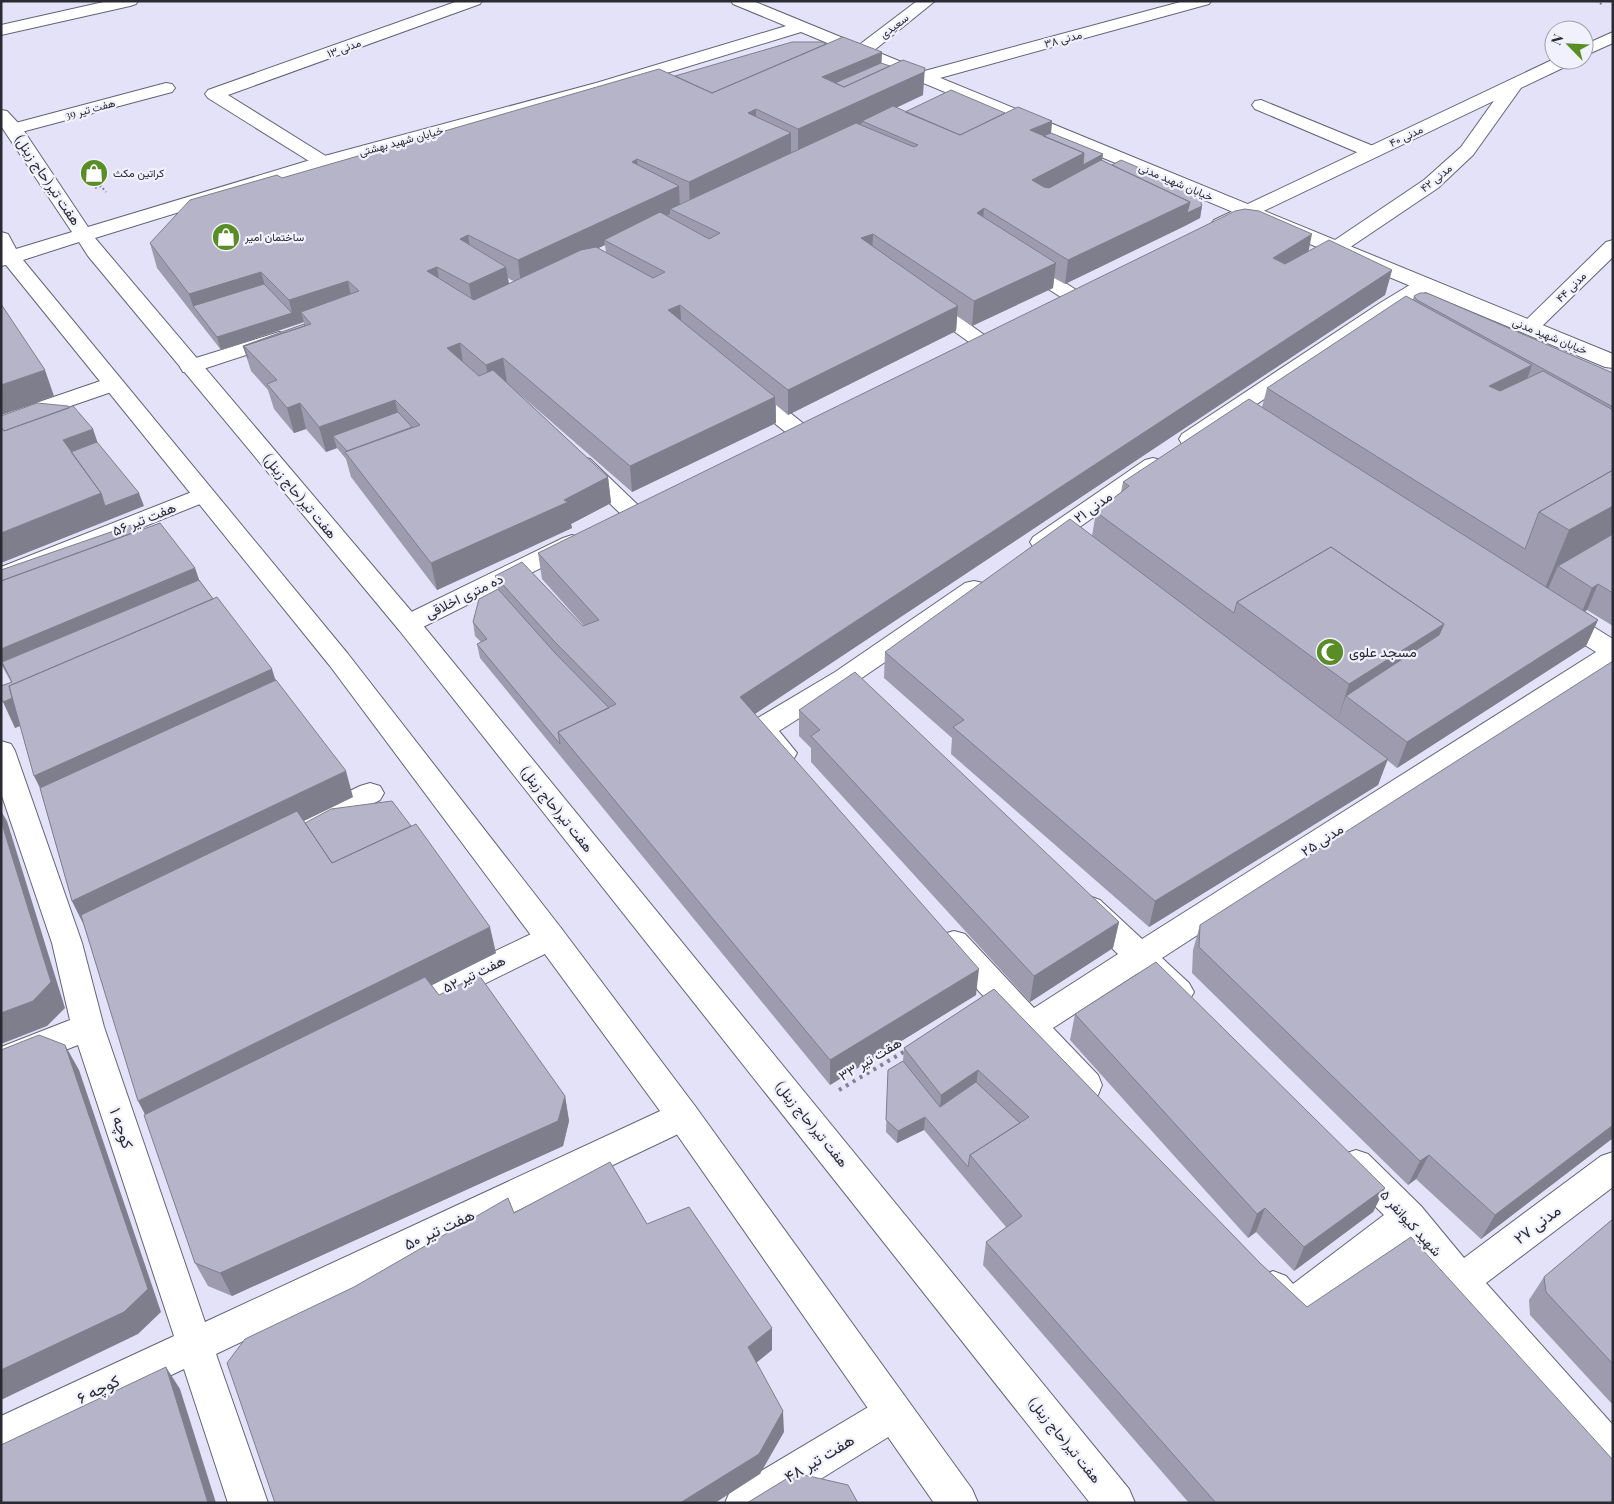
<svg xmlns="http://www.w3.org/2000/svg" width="1614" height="1504" font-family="'Playfair Display',Vazirmatn,serif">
<rect width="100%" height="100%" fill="#e3e2f8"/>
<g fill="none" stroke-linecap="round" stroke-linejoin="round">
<defs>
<path id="lane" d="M1514 80 1520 81 1523 85 1473 155 1438 188 1343 252 1336 254 1329 252 1326 248 1329 244 1424 180 1461 147 1508 81Z
M166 83 172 84 175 88 172 92 14 134 8 133 5 129 8 125Z
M1261 100 1378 148 1381 152 1378 156 1372 157 1366 156 1255 109 1252 105 1255 101Z
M279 332 286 334 290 338 286 342 191 373 183 372 180 367 183 362Z"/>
<path id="street" d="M108 1H138L136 4 130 6 1 35V25Z
M458 1H482L480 4 228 95 329 158 332 162 329 166 323 167 317 166 208 98 205 94 208 90Z
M917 1H935L867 56H855L853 52 855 48Z
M1184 1H1211L1209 4 929 81H917L915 77 917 73Z
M1613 32V43L1584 56V45Z
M1554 59 1573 60 1571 64 1228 228 1221 230 1214 228 1211 224 1214 220Z
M1613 240V257L1537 331 1530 333 1523 331 1520 327 1523 323 1606 242Z
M1021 257 1028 259 1081 293 1084 297 1081 301 1074 303 1067 301 1014 267 1011 263 1014 259Z
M1425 278 1432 280 1435 284 1432 288 1394 311 1198 444 1190 446 1182 444 1179 439 1182 434 1380 303 1418 280Z
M927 297 934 299 990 339 994 343 990 347 983 349 976 347 920 307 917 303 920 299Z
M112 377 120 379 123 384 120 389 1 430V415Z
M746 382 754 384 809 428 812 433 809 438 801 440 793 438 738 394 735 389 738 384Z
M582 457 590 459 641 508 645 513 641 518 633 520 625 518 574 469 571 464 574 459Z
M1153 458 1161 460 1164 465 1161 470 1051 547 1042 550 1033 547 1030 542 1033 537 1145 460Z
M202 488 210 490 214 495 210 500 1 584V567Z
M572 535 581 538 584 543 581 548 417 630 408 632 399 630 395 624 399 618 563 538Z
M974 581 983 583 986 589 983 595 853 684 779 731 797 753 793 760C786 762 780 764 773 760 765 755 752 737 747 729L751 722 835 672 965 583Z
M1559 609 1568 611 1613 639V666L1162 958 1189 983 1194 992 1189 1001 1178 1005 1167 1001 1138 973 1053 1028 1098 1075 1102 1085 1098 1095 1086 1099 1074 1095 943 952 939 943 943 934 954 931 965 934 1034 1008 1118 954 1078 916 1074 908 1078 900 1089 896 1100 900 1142 939 1596 652 1550 623 1546 617 1550 611Z
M1 741 11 744 15 751 82 943 104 1027 205 1322 671 1106 683 1102 695 1106 700 1116 695 1126 216 1354 268 1503H228L184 1369 1 1455V1416L174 1336 78 1045 1 1075V1047L70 1020 52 943 1 793Z
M370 783 380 786 384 793 380 800 317 833 307 836 297 833 293 825 297 817 360 786Z
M550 925 561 928 565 937 561 946 415 1018 404 1022 393 1018 388 1009 393 1000Z
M1356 1150 1368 1154 1421 1206 1464 1258 1601 1156 1613 1152V1187L1486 1283 1613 1425V1473L1599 1468 1448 1293 1406 1240 1304 1320 1291 1325C1274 1318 1263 1305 1255 1288L1260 1276 1273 1271 1286 1276 1293 1284 1384 1215 1344 1176 1339 1165 1344 1154Z
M893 1394 906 1400 912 1413 906 1426 782 1503H725L731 1489 880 1400Z"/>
<path id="secondary" d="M731 1H753L1613 354V368L1605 367 801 32 608 91 329 166 95 238 417 618 1129 1489 1135 1503H1090L399 630 88 256 79 242 23 260 348 654 561 928 695 1106 972 1489 978 1503H934L671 1126 539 946 330 666 6 265 1 266V232L8 234 16 249 72 232 1 126V110L7 111 20 125 88 227 317 158 596 83 786 26 733 4Z"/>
</defs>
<use href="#lane" stroke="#646376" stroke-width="2"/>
<use href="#street" stroke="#646376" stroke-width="2"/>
<use href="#secondary" stroke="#646376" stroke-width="2"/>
<path stroke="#828190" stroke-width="2" stroke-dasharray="2 2.5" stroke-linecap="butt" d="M1596 1 1603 5
M95 188 101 186 106 192"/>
<path stroke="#828190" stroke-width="4" stroke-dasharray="3 5" stroke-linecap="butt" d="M839 1090 907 1050"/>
<use href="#lane" fill="#fff" fill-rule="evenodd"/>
<use href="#street" fill="#fff" fill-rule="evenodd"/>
<use href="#secondary" fill="#fff" fill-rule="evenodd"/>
</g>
<path fill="#9d9bad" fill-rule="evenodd" d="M826 44 882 52 881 63 923 95 896 108 905 112 1005 113 1052 121 1051 133 1103 154 1102 160 1202 206 1200 218 1065 284 1054 278 1053 288 972 326 957 316 956 331 788 415 776 405V423L632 492 516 391 608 477 611 503 571 524 572 528 437 590 351 477 346 459 337 448 326 452 306 429 294 433 274 409 268 390 251 371 243 346 304 324V322L221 350 157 268 150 243 282 178 675 76ZM605 245 606 252 598 248ZM508 278 511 280 514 281 509 284Z
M1308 251 1392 270 1385 295 755 714 976 995 830 1085 480 658 477 644 481 642 475 636 473 622 498 589 495 576 583 626H584L542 579 538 553Z
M1414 296 1613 373V626L1587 610 1585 611 1598 620 1586 646 1397 768 1387 760 1378 785 1149 927 951 754 952 738 884 678 885 652 1092 536 1096 512 1121 492 1123 482 1262 407 1267 388 1413 299Z
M140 530 195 568 199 580 276 680 353 797 304 821 305 823 496 953 432 985 439 995 565 1096 569 1121 563 1146 232 1296 208 1286 195 1263 145 1114 83 923 72 901 40 788 20 726 15 728 11 682 1 664V570Z
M799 710 1119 922 1113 948 1030 1002 811 762V748L799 736Z
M1200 925 1613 1138 1481 1239 1416 1179 1408 1185 1192 973 1193 950Z
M994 989 1261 1264 1307 1307 1613 1503H1189L983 1265 986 1242 1006 1227 924 1130 897 1143 886 1132 888 1070 903 1061 904 1048Z
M1075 1014 1385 1188 1373 1212 1294 1271 1256 1232 1248 1238 1070 1040Z
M1613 1219V1405L1530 1315 1529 1300 1544 1277Z"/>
<path fill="#7f7e8d" d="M882 52 881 74 835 94 822 77Z
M925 68 923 95 865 122 862 121V123L798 153V129Z
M756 109V133L748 113Z
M1052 121 1050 145 1030 130Z
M791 133V157L690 206 689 182Z
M1084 153 1103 154 1101 166 1030 204 1032 180Z
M637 159 639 183 632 162Z
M679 186 680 210 670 209V214L610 243 604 240 605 245 521 285 518 260Z
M1190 202 1185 226 1065 284 1068 260Z
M1202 206 1200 218 1185 226 1187 213Z
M984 208 982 233 977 213Z
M873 234 872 259 861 238Z
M1312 234 1307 259 1267 283 1273 258Z
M468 235 472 259 460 239Z
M1056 263 1053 288 972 326 974 301Z
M437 267 441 292 427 271Z
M506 267 510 291 473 308 469 284Z
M1392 270 1385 295 741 723 740 697Z
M261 272 268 296 193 306 189 294Z
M348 281 353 306 301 312 304 322 221 350 217 337 292 313 289 300Z
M680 305 682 330 668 310Z
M958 306 956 331 788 415V390Z
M460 343 464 369 447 348Z
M503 358 507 383 490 391 486 365Z
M1532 365 1523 391 1480 411 1489 386Z
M45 370 54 396 1 415V385Z
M775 397 776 423 632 492 630 466Z
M395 400 401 425 333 436 337 448 326 452 319 427Z
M300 403 306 429 294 433 287 408Z
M93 429 102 455 76 465 63 440Z
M608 477 611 503 571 524 572 528 437 590 431 563 564 500Z
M101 493H139L144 506 1 563V533Z
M1613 506V553L1558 566 1547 591 1543 593 1569 530Z
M195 568 208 606 12 682 1 662V649Z
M1598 584 1587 610 1581 614 1592 588Z
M221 609 230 635 15 728 3 702Z
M1598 620 1586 646 1397 768 1407 742Z
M1444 624 1430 662 1346 696 1337 722 1349 684Z
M272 669 284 707 53 814 34 776Z
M1388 759 1378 785 1149 927 1155 901Z
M346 771 353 797 85 927 72 901Z
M1 811 7 821 65 1008 47 1026 1 1044Z
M1119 922 1113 948 1030 1002 1034 976Z
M490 927 496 953 151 1126 138 1101Z
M979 969 976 995 830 1085V1060Z
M65 1045 79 1070 161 1312 138 1334 1 1400V1370Z
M978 1070 975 1095 939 1120 941 1095Z
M565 1096 569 1121 563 1146 232 1296 220 1273Z
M925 1117 924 1130 897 1143 898 1131Z
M1613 1125V1138L1481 1239 1495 1215Z
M1429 1155 1416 1179 1408 1185 1420 1161Z
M1385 1188 1373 1212 1294 1271 1304 1247Z
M1265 1208 1256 1232 1248 1238 1257 1214Z
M772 1328V1350L749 1369 748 1347Z
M166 1367 180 1389 216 1503H208Z
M783 1411 784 1432 760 1474 715 1503H680Z"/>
<path fill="#b6b4c9" stroke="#7f7e8d" d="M843 37 882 52 822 77 844 87 903 60 925 68 924 72 798 129 756 109 748 113 791 133 689 182 637 159 632 162 679 186 518 260 468 235 460 239 506 267 469 284 437 267 427 271 474 300 581 250 596 247 653 278 665 272 604 240 660 212 709 239 720 233 670 209 856 123 914 147 918 145 862 121 893 106 960 135 1018 107 1052 121 1030 130 1084 153 1032 180 1044 187 1049 188 1101 160 1190 202 1068 260 984 208 977 213 1056 263 974 301 873 234 861 238 958 306 788 390 680 305 668 310 775 397 630 466 503 358 486 365 460 343 447 348 479 376 493 370 608 477 564 500 568 502 431 563 345 452 420 425 395 400 319 427 300 403 287 408 267 384 277 380 244 346 311 324 301 312 359 291 348 281 289 300 261 272 189 294 150 243 190 200 277 175 282 178 659 69 712 93Z
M792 42H822L826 44 712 93 675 76Z
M881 63 890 66 844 87 835 83Z
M951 90 1005 113 960 135 905 112Z
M1051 133 1103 154 1083 165 1084 153 1043 136Z
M1121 160 1198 193 1202 206 1187 213 1190 202 1112 165Z
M1245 209 1259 211 1312 234 1273 258 1285 264 1329 240 1392 270 740 697 979 969 830 1060 558 732 616 704 553 640 495 576 522 562 583 626 599 620 538 553 1235 211Z
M264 284 292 313 217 337 193 306Z
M1420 293H1427L1613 373V407L1417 300 1414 296Z
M1406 296 1532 365 1489 386 1500 391 1543 371 1613 410V470L1539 512 1525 549 1267 388Z
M1 304 45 370 1 385Z
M304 324 305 326 244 346 248 358 243 346Z
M1249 399 1598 620 1407 742 1346 696 1439 635 1444 624 1331 547 1237 602 1234 613 1096 512 1129 486 1123 482Z
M37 403 68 406 69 408 4 431 1 427V416Z
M73 406 93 429 63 440 101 493 1 533V427L4 431Z
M398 412 412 427 347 451 333 436Z
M97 442 139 493 105 506 101 493 71 452Z
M1613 470V506L1569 530 1539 512Z
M1070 519 1388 759 1155 901 953 727 964 720 885 652Z
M160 523 195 568 1 649V581Z
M134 524 140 530 1 581V570Z
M1613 534V593L1598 584 1592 588 1558 566Z
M1331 547 1444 624 1349 684 1237 602Z
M199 580 213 599 9 686 12 698 3 702 1 699V686L12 682 2 662Z
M498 589 555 653 609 708 558 732 560 744 477 644 487 639 473 622 479 599Z
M217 597 272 669 34 776 9 686Z
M1613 661V1125L1495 1215 1429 1155 1420 1161 1199 947 1200 925Z
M855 672 1119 922 1034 976 811 736 820 730 799 710Z
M276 680 346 771 72 901 40 788Z
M392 801 411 826 332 863 305 823 331 809Z
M297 811 332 863 416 824 490 927 138 1101 81 915Z
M1 821 51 982 33 1001 1 1013Z
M1156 962 1385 1188 1304 1247 1265 1208 1257 1214 1075 1014Z
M479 975 565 1096 558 1121 220 1273 195 1263 144 1115 425 977 439 995Z
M994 989 1261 1264 1307 1307 1411 1237 1613 1460V1503H1216L986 1242 1022 1216 970 1155 1029 1117 978 1070 941 1095 904 1048Z
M39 1035 65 1045 148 1289 124 1312 1 1370V1050Z
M903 1061 940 1107 976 1082 1020 1123 970 1155 968 1167 925 1117 898 1131 886 1120 888 1070Z
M610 1162 647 1224 689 1207 772 1328 748 1347 783 1411 759 1454 680 1503H275L227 1363 245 1339 354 1287 508 1198 514 1213Z
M1613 1219V1364L1546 1292 1544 1277Z
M166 1367 208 1503H1V1445Z
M796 1473 848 1485 858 1503H747Z"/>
<defs>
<symbol id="shop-disc" viewBox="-11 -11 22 22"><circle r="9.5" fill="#598d26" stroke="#f1f0fd"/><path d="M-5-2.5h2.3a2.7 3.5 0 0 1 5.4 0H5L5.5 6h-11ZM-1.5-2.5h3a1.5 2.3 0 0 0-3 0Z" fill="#fff"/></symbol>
<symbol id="mosque-disc" viewBox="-11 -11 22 22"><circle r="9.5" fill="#598d26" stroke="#f1f0fd"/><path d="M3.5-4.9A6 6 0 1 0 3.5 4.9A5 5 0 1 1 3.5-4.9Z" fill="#fff"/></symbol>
</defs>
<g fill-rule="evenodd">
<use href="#shop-disc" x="78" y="157" width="32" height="32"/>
<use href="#shop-disc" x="210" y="221" width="32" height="32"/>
<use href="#mosque-disc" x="1314" y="636" width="32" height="32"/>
</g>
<g text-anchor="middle" stroke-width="4.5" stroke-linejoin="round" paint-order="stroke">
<g font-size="11" fill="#2a2a32" stroke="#f1f0fd">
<text transform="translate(894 26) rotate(-37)" y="4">سعیدی</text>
<text transform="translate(1063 39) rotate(-15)" y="4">مدنی ۳۸</text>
<text transform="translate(344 48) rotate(-20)" y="4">مدنی ۱۳</text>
<text transform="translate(90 109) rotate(-15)" y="4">هفت تیر 39</text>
<text transform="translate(1406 136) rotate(-25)" y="4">مدنی ۴۰</text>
<text transform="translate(401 141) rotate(-15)" y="4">خیابان شهید بهشتی</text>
<text transform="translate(1436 178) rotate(-39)" y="4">مدنی ۴۲</text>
<text transform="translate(1176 182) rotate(23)" y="4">خیابان شهید مدنی</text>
<text transform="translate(1571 287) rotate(-45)" y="4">مدنی ۴۴</text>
<text transform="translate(1550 336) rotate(22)" y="4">خیابان شهید مدنی</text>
</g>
<g font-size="11" fill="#2a2a32" stroke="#f1f0fd" text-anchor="start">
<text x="113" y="177">کراتین مکث</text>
<text x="245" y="241">ساختمان امیر</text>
</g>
<g font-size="14" fill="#2a2a32" stroke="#f1f0fd">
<text transform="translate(48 180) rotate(56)" y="5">هفت تیر(حاج زینل)</text>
<text transform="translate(300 496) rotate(50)" y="5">هفت تیر(حاج زینل)</text>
<text transform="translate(1093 507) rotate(-35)" y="5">مدنی ۲۱</text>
<text transform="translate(144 519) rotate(-22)" y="5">هفت تیر ۵۶</text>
<text transform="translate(464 596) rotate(-26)" y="5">ده متری اخلاقی</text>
<text transform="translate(557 809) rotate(51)" y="5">هفت تیر(حاج زینل)</text>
<text transform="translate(1322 840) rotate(-33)" y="5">مدنی ۲۵</text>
<text transform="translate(474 974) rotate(-26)" y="5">هفت تیر ۵۲</text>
<text transform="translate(870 1059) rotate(-31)" y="5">هقت تیر ۳۳</text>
<text transform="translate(812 1124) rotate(51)" y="5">هفت تیر(حاج زینل)</text>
<text transform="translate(1411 1223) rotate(48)" y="5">شهید کیوانفر ۵</text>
<text transform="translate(1065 1440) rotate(51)" y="5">هفت تیر(حاج زینل)</text>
</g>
<g font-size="14" fill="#2a2a32" stroke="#f1f0fd" text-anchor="start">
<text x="1349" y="657">مسجد علوی</text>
</g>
<g font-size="16" fill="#2a2a32" stroke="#f1f0fd">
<text transform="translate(122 1128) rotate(71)" y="6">کوچه ۱</text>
<text transform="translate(1537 1224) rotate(-37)" y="6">مدنی ۲۷</text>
<text transform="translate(439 1229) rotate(-25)" y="6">هفت تیر ۵۰</text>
<text transform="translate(98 1389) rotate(-26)" y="6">کوچه ۶</text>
<text transform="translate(819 1458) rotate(-31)" y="6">هفت تیر ۴۸</text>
</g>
</g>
<rect width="1614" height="1504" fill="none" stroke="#2a2a32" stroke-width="5"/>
<g transform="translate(1569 45) rotate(294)"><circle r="24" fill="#f1f0fd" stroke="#a1a1ac"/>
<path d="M0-4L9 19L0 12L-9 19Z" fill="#598d26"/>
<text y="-8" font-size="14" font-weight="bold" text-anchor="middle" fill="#2a2a32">N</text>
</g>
</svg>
